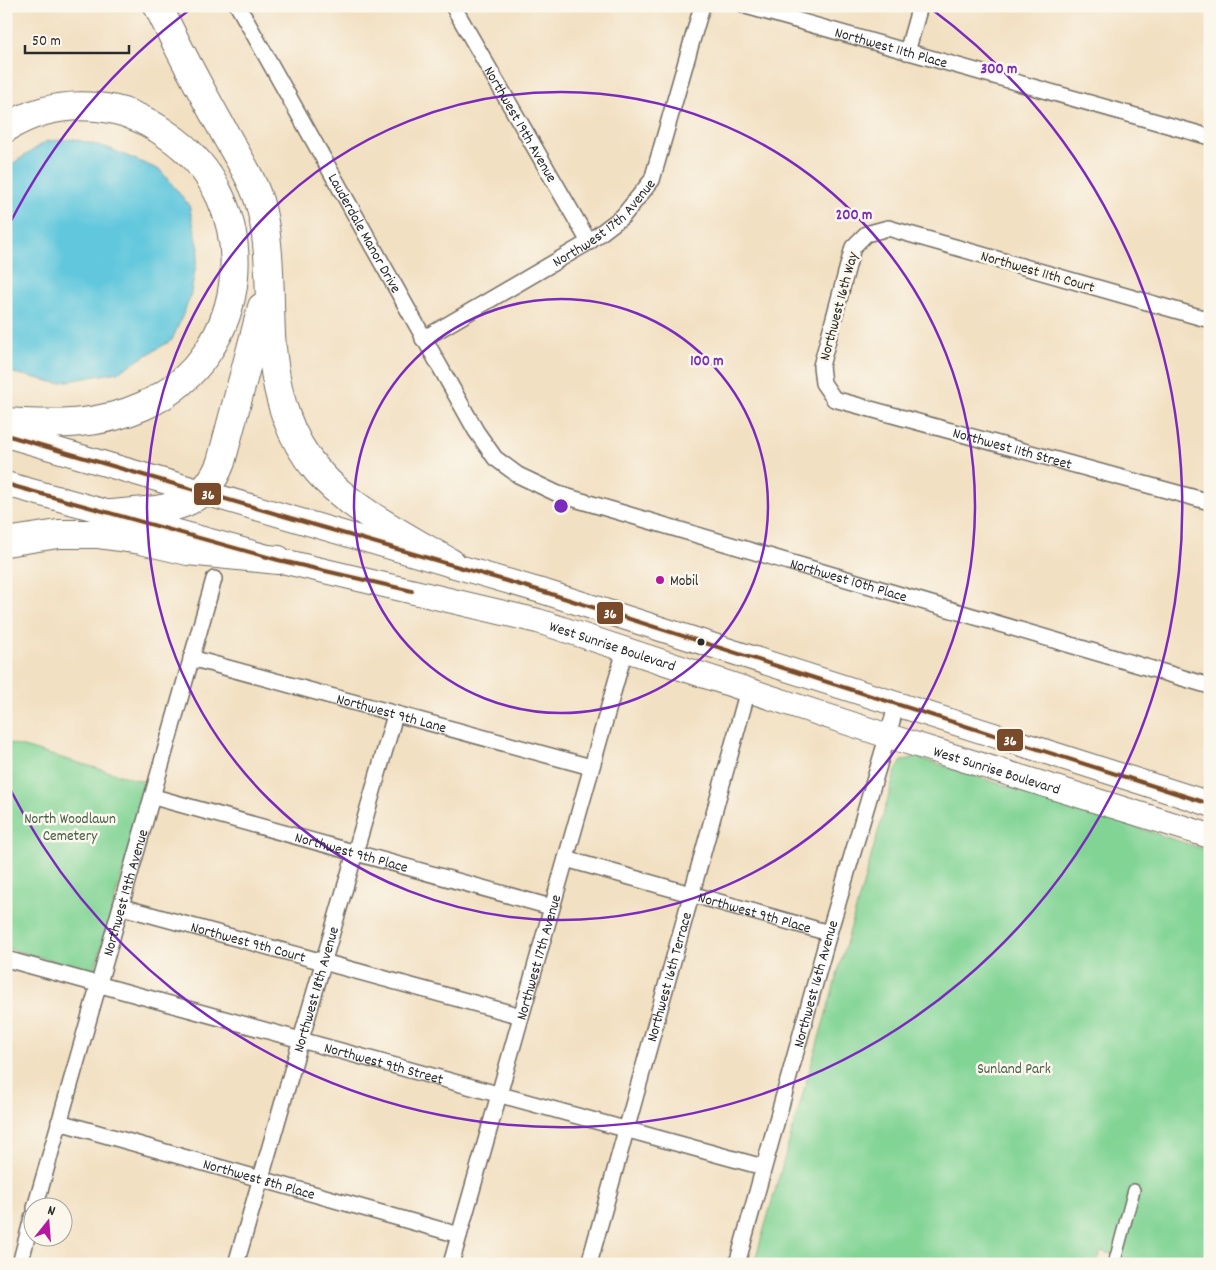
<svg xmlns="http://www.w3.org/2000/svg" width="1216" height="1270" font-family="Dekko,sans-serif">
<rect width="100%" height="100%" fill="#fbf7ec"/>
<filter id="ink" filterUnits="userSpaceOnUse"><feTurbulence type="fractalNoise" baseFrequency=".02" numOctaves="2"/><feDisplacementMap in="SourceGraphic" scale="10" xChannelSelector="R" yChannelSelector="G"/><feConvolveMatrix kernelMatrix="1 2 1 2 8 2 1 2 1" color-interpolation-filters="sRGB"/></filter>
<filter id="wash" filterUnits="userSpaceOnUse"><feTurbulence type="fractalNoise" baseFrequency=".0096" numOctaves="4" result="noise"/><feDisplacementMap in="SourceGraphic" scale="20" xChannelSelector="R" yChannelSelector="G"/><feGaussianBlur stdDeviation="1.12" result="paint"/><feColorMatrix in="noise" values="0 0 0 0 0 0 0 0 0 0 0 0 0 0 0 0 0 1.4 0 .05"/><feComposite in="paint" operator="in"/></filter>
<g filter="url(#wash)">
<rect width="100%" height="100%" fill="#f2e0c2"/>
<path fill="#82d495" stroke="#568060" d="M6 742 148 783 94 972 6 948Z
M916 757 1210 851V1264H1145L1101 1251 1097 1264H754L896 770 902 761Z"/>
<path fill="#60c7dd" stroke="#467984" d="M74 139 108 148 160 170 189 205 199 249 190 298 172 340 118 372 57 383 6 371V168L47 141Z"/>
</g>
<g filter="url(#ink)">
<g fill="none" stroke-linecap="round" stroke-linejoin="round">
<defs>
<path id="pedestrian" d="M1114 1264 1134 1190"/>
<g id="minor">
<path id="s1" d="M238 6 476 431 495 458 518 475 558 494 1210 686"/>
<path id="s2" d="M453 6 589 242"/>
<path id="s3" d="M746 6 1210 137"/>
<path d="M907 52 920 6"/>
<path id="s4" d="M1210 320 888 228 866 234 853 247 821 366 823 383 834 399 1210 502"/>
<path id="s5" d="M423 339 589 242 623 216 652 180 702 6"/>
<path id="s6" d="M191 658 591 767"/>
<path id="s7" d="M154 797 551 907"/>
<path id="s8" d="M566 859 829 933"/>
<path id="s9" d="M122 907 521 1016"/>
<path id="s10" d="M6 959 763 1167"/>
<path id="s11" d="M59 1122 459 1235"/>
<path id="s12" d="M35 1208 214 579"/>
<path d="M20 1264 32 1218"/>
<path id="s13" d="M236 1264 395 715"/>
<path id="s14" d="M451 1264 625 650"/>
<path id="s15" d="M589 1264 748 690"/>
<path id="s16" d="M737 1264 829 933 897 704"/>
</g>
<g id="primary">
<path d="M6 435 548 593 1210 804"/>
<path id="s17" d="M6 484 278 560 538 621 888 736 1210 836"/>
</g>
<path id="motorway" d="M158 6C178 48 200 89 223 130 236 155 254 180 261 208 271 248 269 293 271 335 280 474 342 500 451 563
M6 128C33 111 65 104 97 107 122 109 145 119 166 134 267 201 254 356 143 406 99 426 53 425 6 422
M112 514C158 509 202 514 221 462L262 307
M6 542 58 534H97L141 540 188 551 278 560"/>
</defs>
<use href="#pedestrian" stroke="#716a60" stroke-width="14"/>
<use href="#minor" stroke="#716a60" stroke-width="18"/>
<use href="#primary" stroke="#716a60" stroke-width="26"/>
<use href="#motorway" stroke="#716a60" stroke-width="30"/>
<use href="#pedestrian" stroke="#fff" stroke-width="11"/>
<use href="#minor" stroke="#fff" stroke-width="15"/>
<use href="#primary" stroke="#fff" stroke-width="24"/>
<use href="#motorway" stroke="#fff" stroke-width="28"/>
<defs>
<path id="bus-1" d="M6 435 548 593 1210 804
M6 484 278 560 412 591"/>
</defs>
<use href="#bus-1" stroke="#fbf7ec" stroke-width="8"/>
<use href="#bus-1" stroke="#7a4b2a" stroke-width="4"/>
</g>
</g>
<g fill="none" stroke="#7b2cbf" stroke-width="2.5">
<circle cx="561" cy="506" r="207"/>
<circle cx="561" cy="506" r="414"/>
<path d="M9 225A620 620 0 0 1 192 8M930 8A620 620 0 1 1 9 787"/>
</g>
<circle fill="#b5179e" stroke="#fbf7ec" stroke-width="2" cx="660" cy="580" r="5"/>
<circle fill="#2b2b2b" stroke="#fbf7ec" stroke-width="2" cx="701" cy="642" r="4.5"/>
<g text-anchor="middle" stroke-width="5" stroke-linejoin="round" paint-order="stroke">
<g font-size="15" fill="#2b2b2b" stroke="#fbf7ec">
<text dy="5" stroke="none"><textPath href="#s3" startOffset="151">Northwest 11th Place</textPath></text>
<text dy="5" stroke="none"><textPath href="#s2" startOffset="136">Northwest 19th Avenue</textPath></text>
<text dy="5" stroke="none"><textPath href="#s5" startOffset="216">Northwest 17th Avenue</textPath></text>
<text dy="5" stroke="none"><textPath href="#s1" startOffset="260">Lauderdale Manor Drive</textPath></text>
<text transform="translate(1038 271) rotate(16)" y="5">Northwest 11th Court</text>
<text transform="translate(838 306) rotate(-75)" y="5">Northwest 16th Way</text>
<text dy="5" stroke="none"><textPath href="#s4" startOffset="721">Northwest 11th Street</textPath></text>
<text dy="5" stroke="none"><textPath href="#s1" startOffset="896">Northwest 10th Place</textPath></text>
<text dy="5" stroke="none"><textPath href="#s17" startOffset="628">West Sunrise Boulevard</textPath></text>
<text dy="5" stroke="none"><textPath href="#s6" startOffset="208">Northwest 9th Lane</textPath></text>
<text dy="5" stroke="none"><textPath href="#s17" startOffset="1032">West Sunrise Boulevard</textPath></text>
<text dy="5" stroke="none"><textPath href="#s7" startOffset="205">Northwest 9th Place</textPath></text>
<text dy="5" stroke="none"><textPath href="#s12" startOffset="328">Northwest 19th Avenue</textPath></text>
<text dy="5" stroke="none"><textPath href="#s8" startOffset="196">Northwest 9th Place</textPath></text>
<text dy="5" stroke="none"><textPath href="#s9" startOffset="131">Northwest 9th Court</textPath></text>
<text dy="5" stroke="none"><textPath href="#s14" startOffset="319">Northwest 17th Avenue</textPath></text>
<text dy="5" stroke="none"><textPath href="#s15" startOffset="298">Northwest 16th Terrace</textPath></text>
<text dy="5" stroke="none"><textPath href="#s16" startOffset="291">Northwest 16th Avenue</textPath></text>
<text dy="5" stroke="none"><textPath href="#s13" startOffset="286">Northwest 18th Avenue</textPath></text>
<text dy="5" stroke="none"><textPath href="#s10" startOffset="392">Northwest 9th Street</textPath></text>
<text dy="5" stroke="none"><textPath href="#s11" startOffset="208">Northwest 8th Place</textPath></text>
</g>
<g font-size="15" fill="#2b2b2b" stroke="#fbf7ec" text-anchor="start">
<text x="670" y="585">Mobil</text>
</g>
<g font-size="15" fill="#455e4b" stroke="#fbf7ec">
<text x="70" y="823">North Woodlawn<tspan x="70" dy="17">Cemetery</tspan></text>
<text x="1014" y="1073">Sunland Park</text>
</g>
</g>
<circle cx="561" cy="506" r="8" fill="#7b2cbf" stroke="#fbf7ec" stroke-width="2.5"/>
<g font-size="15" text-anchor="middle" font-weight="bold" fill="#7b2cbf" stroke="#fbf7ec" stroke-width="5" stroke-linejoin="round" paint-order="stroke">
<text x="999" y="73">300 m</text>
<text x="854" y="219">200 m</text>
<text x="707" y="365">100 m</text>
</g>
<g stroke="#fbf7ec" stroke-width="2">
<rect x="193" y="482" width="29" height="24" rx="5" fill="#7a4b2a"/>
<rect x="596" y="601" width="28" height="24" rx="5" fill="#7a4b2a"/>
<rect x="996" y="728" width="28" height="24" rx="5" fill="#7a4b2a"/>
</g>
<g font-size="14" text-anchor="middle" font-weight="bold" fill="#fff">
<text x="208" y="499">36</text>
<text x="610" y="618">36</text>
<text x="1010" y="745">36</text>
</g>
<rect width="1216" height="1270" fill="none" stroke="#fbf7ec" stroke-width="25"/>
<g transform="translate(48 1222) rotate(17)"><circle r="24" fill="#fbf7ec" stroke="#a8a59f"/>
<path d="M0-4L9 19L0 12L-9 19Z" fill="#b5179e"/>
<text y="-8" font-size="14" font-weight="bold" text-anchor="middle" fill="#2b2b2b">N</text>
</g>
<path d="M25 45v8h104v-8" fill="none" stroke="#2b2b2b" stroke-width="2.5"/>
<text x="32" y="45" font-size="15" fill="#2b2b2b" stroke="#fbf7ec" stroke-width="4" paint-order="stroke">50 m</text>
</svg>
